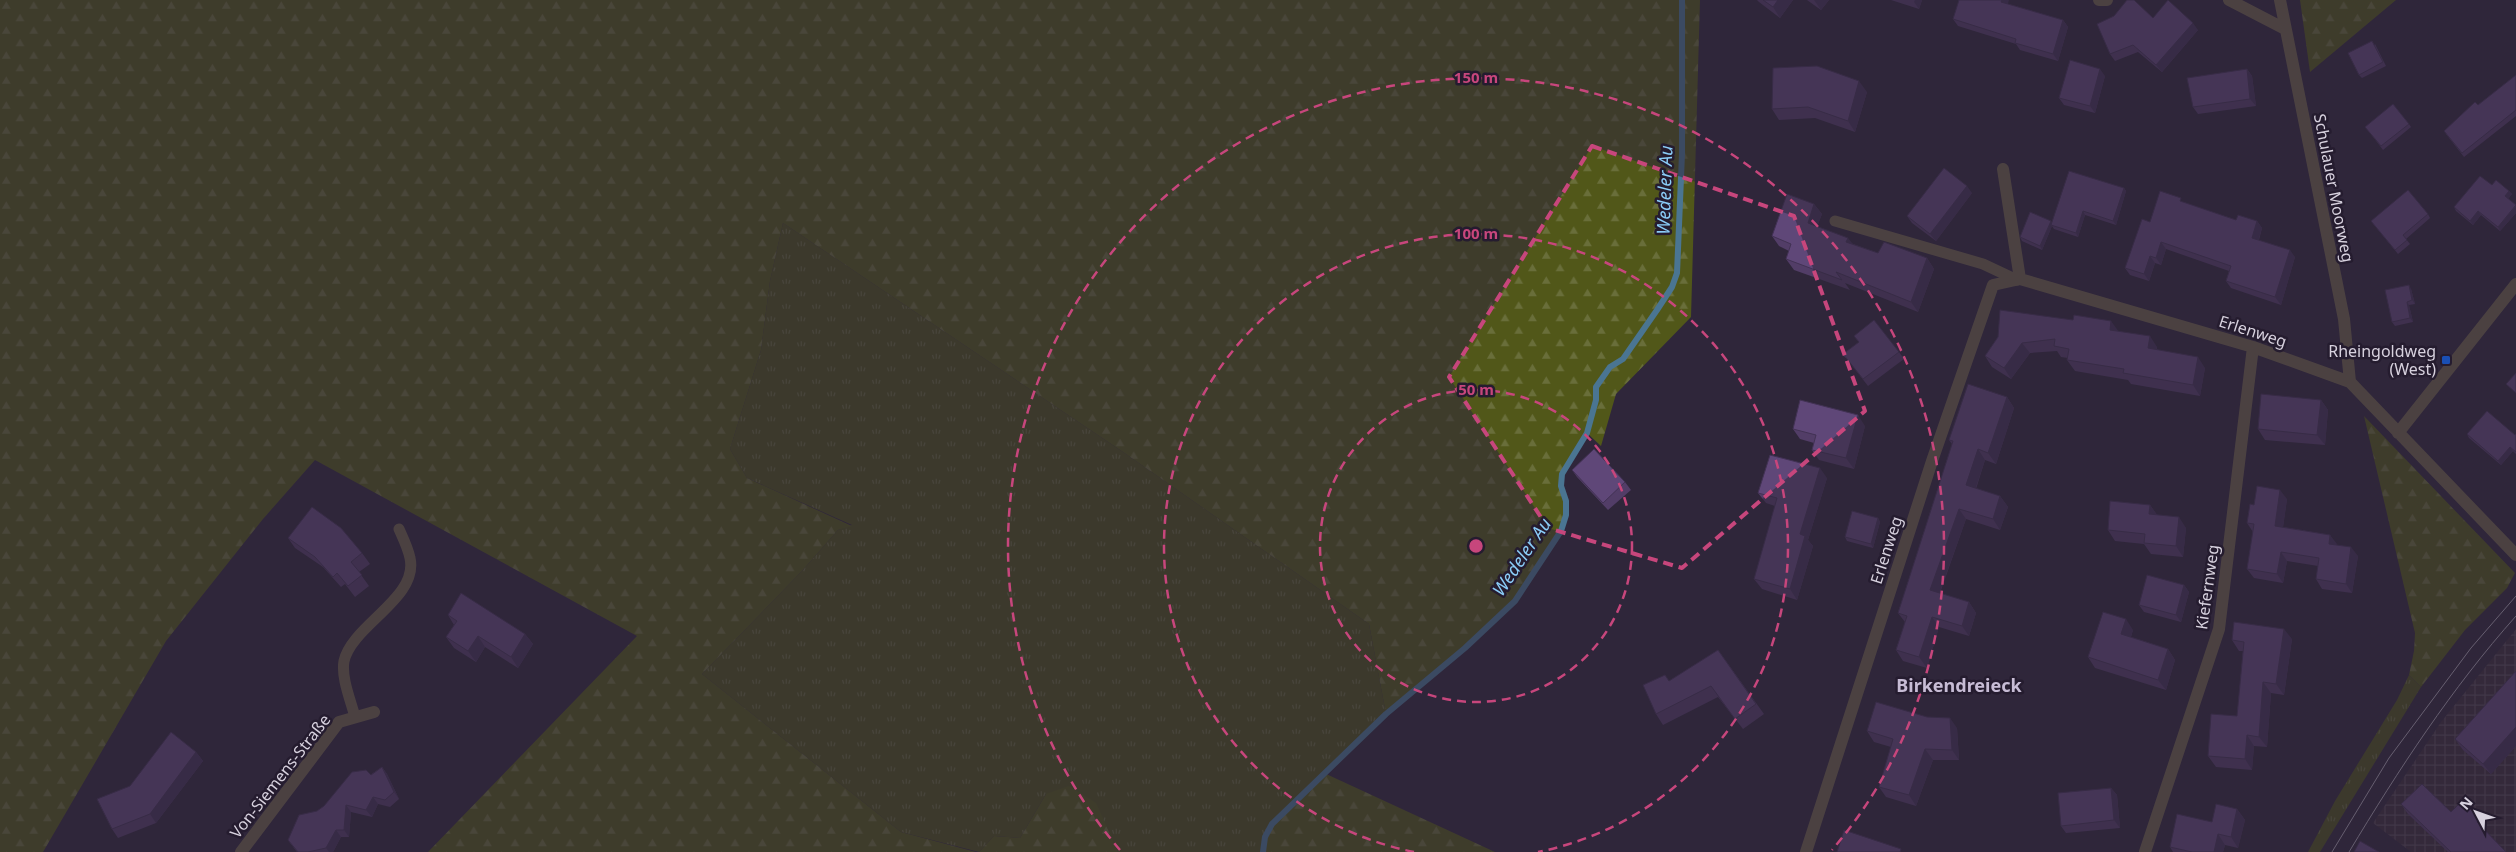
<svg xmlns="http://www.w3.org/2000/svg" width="2516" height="852" font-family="'Noto Sans',sans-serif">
<defs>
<pattern id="industrial-grid" width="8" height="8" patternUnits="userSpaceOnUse" patternTransform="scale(1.25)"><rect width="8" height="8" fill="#3a2d3b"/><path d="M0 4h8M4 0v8" fill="none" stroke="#564a57"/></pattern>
<pattern id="grass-tufts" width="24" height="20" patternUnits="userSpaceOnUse" patternTransform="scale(1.25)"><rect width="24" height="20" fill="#4c511c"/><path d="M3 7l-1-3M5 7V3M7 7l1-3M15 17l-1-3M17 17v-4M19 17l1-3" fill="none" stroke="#65693d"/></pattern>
<pattern id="forest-firs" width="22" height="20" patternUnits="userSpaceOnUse" patternTransform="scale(1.25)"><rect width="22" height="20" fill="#515719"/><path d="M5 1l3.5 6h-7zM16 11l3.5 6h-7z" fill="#696e3a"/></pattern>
</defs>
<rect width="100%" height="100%" fill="#2f263a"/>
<path fill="url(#industrial-grid)" d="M2516 629V852H2411L2373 823 2441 722Z"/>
<path fill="url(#grass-tufts)" d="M783 223 1123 452 1369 624 1386 714 1272 824 1263 852H1118L1111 838 1046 794 1020 838 994 836 979 852 901 832 702 674 802 571 838 530 852 525 747 478 730 449 761 350 770 281Z
M2409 675 2421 687 2320 852H2308L2335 801 2397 700Z"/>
<path fill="url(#forest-firs)" d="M0 0H1700L1691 317 1616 394 1601 446 1587 433C1579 445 1565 461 1562 475 1558 495 1572 509 1561 531 1524 609 1450 660 1386 714L1369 624 1123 452 783 223 770 281 761 350 730 449 747 478 852 526 838 530 802 571 702 674 901 832 976 852H428L637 636 315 460 263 519 166 641 43 852H0Z
M2300 0H2396L2310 72Z
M2364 416 2515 573 2507 588 2465 630 2421 687 2409 675 2414 651 2415 633Z
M1324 773 1495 852H1263C1260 826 1306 791 1324 773Z
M1069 786 1096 803 1118 852H979L994 836 1020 838 1046 794Z"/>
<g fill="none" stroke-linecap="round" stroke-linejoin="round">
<path stroke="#4a7592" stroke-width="6" d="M1263 852 1265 837 1272 824 1386 714 1465 648 1515 601 1561 531 1566 515V501L1561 486 1562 474 1587 433 1596 400V387L1610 367 1623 359 1657 310 1672 287 1677 273 1682 154V0"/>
<path stroke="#6e634b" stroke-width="11" d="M1835 221 1983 264 2017 280
M355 717C351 701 341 678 344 661 352 625 419 598 410 558 408 548 403 538 399 529"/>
<path stroke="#6e634b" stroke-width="12" d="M2099 0H2107
M2229 0 2285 29
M2280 0 2344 319 2350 382
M2003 169 2020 279
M2398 433 2516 284
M241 852 339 722 374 712
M1806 852 1932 461 1993 285 2020 279 2253 347 2350 382 2516 555
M2145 852 2219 629 2253 347"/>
<path stroke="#a9a3b1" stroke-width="1" d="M2332 852 2389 758 2471 648 2516 596
M2349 852C2399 769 2451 689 2516 616"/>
</g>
<path fill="#523d67" d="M1757 0H1793L1780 18 1759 2Z
M1807 0H1829L1821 10Z
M1891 0H1922L1919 9Z
M2008 4 2063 20 2068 27 2058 61 2020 50 2016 44 1958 26 1953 19Z
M2153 18 2198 30 2162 72 2138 52 2115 61 2110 54Z
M2375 44 2386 66 2362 78 2359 75Z
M2247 69 2252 76 2256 106 2198 114 2193 107Z
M2516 75V116L2464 157 2446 134 2478 105Z
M2105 76 2095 113 2064 105 2059 98Z
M1867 92 1855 132 1815 118 1779 120 1772 109Z
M2409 124 2411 127 2383 150 2368 130Z
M2492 185 2509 191 2512 194 2508 199 2516 205V213L2500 231 2481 215 2473 225 2456 211 2454 207Z
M2124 188 2126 191 2116 225 2085 215 2078 237 2054 229 2052 226 2042 250 2022 241 2020 237 2051 221 2052 223Z
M1972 193 1936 241 1912 223 1907 216Z
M2183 202 2236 220 2257 221 2262 228 2259 240 2295 257 2281 305 2231 288 2226 281 2229 271 2166 249 2161 265 2155 263 2149 281 2130 275 2125 268 2150 222Z
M1814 204 1822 214 1817 226 1853 244 1878 253 1927 258 1934 269 1918 312 1845 283 1850 290 1794 270 1786 259 1789 251 1779 246 1772 236Z
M2428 214 2430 218 2406 239 2410 244 2398 254 2371 221Z
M2411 289 2415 304 2409 305 2413 322 2395 326 2392 322Z
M2118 331 2157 347V350L2205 368 2200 396 2131 384 2128 380 2075 371 2067 360 2068 358 2061 357 2057 351 2030 353 2011 379 1992 367 1985 356 1998 337Z
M1854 336 1899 352 1904 359 1868 386 1843 354 1859 342Z
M2007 397 2014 408 1996 464 1985 460 1976 489 2000 496 2008 507 2000 530 1966 519 1940 593 1969 602 1976 613 1969 636 1939 627 1927 668 1903 661 1896 650 1905 622 1898 613 1952 444 1949 440Z
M2321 400 2328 410 2325 445 2265 440 2258 429Z
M1865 426 1854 469 1819 460 1812 450 1814 443 1800 439 1793 429Z
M2467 434 2515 435 2516 434V454L2513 451 2501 465 2469 438Z
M1572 470 1625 482 1631 490 1608 510 1577 477Z
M1827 478 1808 540 1813 546 1797 600 1762 589 1754 579 1775 506 1766 503 1758 493Z
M2287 499 2283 527 2330 535 2336 545 2358 556 2352 593 2322 589 2316 579 2318 566 2287 561 2283 583 2254 578 2247 569 2253 532 2247 523 2254 505Z
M2150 505 2157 515 2186 528 2183 557 2151 554 2144 544 2115 541 2108 530Z
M1878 518 1880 522 1873 548 1847 541 1845 537Z
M288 538 362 553 370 564 359 572 369 586 355 597 345 584 341 587 323 567 295 548Z
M2184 585 2189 592 2181 622 2144 612 2139 605Z
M448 615 525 634 533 644 518 668 485 647 476 662 454 648 446 637 454 625Z
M2133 630 2131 637 2168 649 2175 660 2166 690 2095 668 2088 657Z
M2292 639 2284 695 2271 693 2267 747 2254 746 2252 770 2216 767 2208 756 2237 716 2243 651H2239L2232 640Z
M1718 650 1764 714 1743 729 1718 697 1663 725 1656 714 1669 681Z
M2516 671V746L2491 774 2463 750 2455 739Z
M1957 728 1959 760H1933L1916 806 1886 797 1879 787 1891 747 1874 742 1867 731Z
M196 752 203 761 156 823 118 838 112 829 130 786Z
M382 767 387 774 399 799 390 807 378 804 372 817 351 812 349 837H341L333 852H297L288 840 317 811Z
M2111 788 2117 795 2120 828 2066 833 2061 826Z
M2401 804 2451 812 2480 818 2487 827 2484 830 2506 852H2448L2408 814Z
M2237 809 2245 820 2238 848 2225 845 2223 852H2173L2170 847 2212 822Z"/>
<path fill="#423254" d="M1778 0H1793L1780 18 1773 7Z
M1814 0H1829L1821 10Z
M1915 0H1922L1919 9 1914 2Z
M2002 0H2009L2006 10 2001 2Z
M2063 20 2068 27 2058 61 2053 54Z
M2193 23 2198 30 2162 72 2156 65Z
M2100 69 2105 76 2095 113 2090 106Z
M2247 69 2252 76 2256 106 2250 99Z
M1859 81 1867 92 1855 132 1848 121Z
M1967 186 1972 193 1936 241 1930 234Z
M2124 188 2126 191 2116 225 2113 221Z
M2509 191 2512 194 2507 200 2505 196Z
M1814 204 1822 214 1815 233 1808 223Z
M2516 206V213L2500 231 2498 227Z
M2083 211 2085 215 2078 237 2076 233Z
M2478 211 2481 215 2473 225 2470 221Z
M2051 221 2053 225H2051L2052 226 2042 250 2040 246Z
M2257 221 2262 228 2257 245 2252 238Z
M1848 238 1856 248 1846 242Z
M2161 242 2166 249 2161 265 2156 258Z
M2290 250 2295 257 2281 305 2275 297Z
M2150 256 2155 263 2149 281 2144 274Z
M1927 258 1934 269 1918 312 1911 302Z
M2409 285 2411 289 2415 304 2412 300Z
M2407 302 2409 305 2413 322 2410 318Z
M2111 321 2119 332 2110 330Z
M2150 336 2157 347 2155 359 2148 348Z
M2022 343 2030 353 2011 379 2004 368Z
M2198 357 2205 368 2200 396 2193 385Z
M2007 397 2014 408 1996 464 1988 453Z
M2321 400 2328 410 2325 445 2317 435Z
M1858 415 1865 426 1854 469 1846 458Z
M2510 447 2513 451 2501 465 2498 461Z
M1978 449 1985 460 1973 496 1966 485Z
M1820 468 1827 478 1808 540 1813 546 1797 600 1790 589 1800 534Z
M2280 490 2287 499 2282 535 2275 526Z
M2000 496 2008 507 2000 530 1993 519Z
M2150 505 2158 516 2149 514Z
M1959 509 1966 519 1937 600 1930 590Z
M2179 517 2186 528 2183 557 2176 546Z
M1878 518 1880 522 1873 548 1871 544Z
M2330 535 2337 544 2335 553 2329 544Z
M2351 547 2358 556 2352 593 2346 584Z
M2281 552 2287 561 2283 583 2277 574Z
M2184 585 2189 592 2181 622 2176 615Z
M1969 602 1976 613 1969 636 1962 626Z
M1932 617 1939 627 1927 668 1919 657Z
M2126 619 2133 630 2128 645 2121 634Z
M2284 629 2292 639 2284 695 2276 684Z
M525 634 533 644 518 668 511 657Z
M478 636 485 647 476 662 468 651Z
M2168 649 2175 660 2166 690 2158 680Z
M2263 682 2271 693 2267 747 2259 737Z
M1950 718 1957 728 1959 760 1952 750Z
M2516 727V746L2491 774 2483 764Z
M2247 735 2254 746 2252 770 2245 759Z
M1925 749 1933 760 1916 806 1909 795Z
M196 752 203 761 156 823 150 814Z
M382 767 387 774 399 799 394 792Z
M2111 788 2117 795 2120 828 2114 820Z
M373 797 378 804 372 817 366 810Z
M346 805 351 812 349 837 344 830Z
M2237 809 2245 820 2238 848 2231 837Z
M336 830 341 837 333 852H329L326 848Z
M2218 834 2225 845 2223 852H2214Z"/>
<path fill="#5f4778" stroke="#423254" d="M1763 0H1778L1773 7Z
M1959 0H2002L2001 2 2063 20 2053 54 2015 43 2016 39 1953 19Z
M2127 0H2134L2153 18 2168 0 2193 23 2156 65 2133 45 2110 54 2097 24 2114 16Z
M2372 41 2383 62 2359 75 2348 53Z
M2070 60 2100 69 2090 106 2059 98Z
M1817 66 1859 81 1848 121 1808 107 1772 109 1773 68Z
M2247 69 2250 99 2193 107 2187 78Z
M2516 75V110L2462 153 2444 131 2475 102 2478 105Z
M2393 104 2409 124 2381 146 2365 127Z
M1944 168 1967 186 1930 234 1907 216Z
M2069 171 2124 188 2113 221 2083 211 2076 233 2051 225Z
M2480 176 2492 185 2496 180 2509 191 2505 196 2516 205 2498 227 2478 211 2470 221 2454 207Z
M2408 190 2428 214 2403 235 2407 240 2395 250 2371 221Z
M2160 191 2181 198 2180 201 2236 220 2238 215 2257 221 2252 238 2290 250 2275 297 2226 281 2231 266 2161 242 2156 258 2150 256 2144 274 2125 268 2142 219 2150 222Z
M1787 194 1814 204 1808 223 1848 238 1846 242 1878 253 1884 242 1927 258 1911 302 1836 272 1842 280 1786 259 1791 244 1772 236Z
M2030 212 2051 221 2040 246 2020 237Z
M2409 285 2412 300 2407 302 2410 318 2392 322 2385 290Z
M2000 310 2073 320 2074 315 2111 321 2110 330 2150 336 2148 348 2198 357 2193 385 2123 373 2124 369 2067 360 2069 349 2054 346 2055 339 2022 343 2004 368 1985 356 1998 337Z
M1874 320 1899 352 1863 379 1843 354 1859 342 1854 336Z
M2516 373V393L2506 384Z
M1968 384 2007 397 1988 453 1978 449 1966 485 2000 496 1993 519 1959 509 1930 590 1969 602 1962 626 1932 617 1919 657 1896 650 1907 616 1898 613 1953 441 1949 440Z
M2261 394 2321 400 2317 435 2258 429Z
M1800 400 1858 415 1846 458 1812 450 1816 435 1793 429Z
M2487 411 2515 435 2516 434V452L2510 447 2498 461 2467 434Z
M1594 449 1625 482 1603 503 1572 470Z
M1770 455 1820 468 1800 534 1805 536 1790 589 1754 579 1777 498 1758 493Z
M2257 486 2280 490 2275 526 2330 535 2329 544 2351 547 2346 584 2316 579 2319 558 2281 552 2277 574 2247 569 2254 524 2247 523 2250 504 2254 505Z
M2110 501 2150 505 2149 514 2179 517 2176 546 2144 543 2145 534 2108 530Z
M312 507 341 528 362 553 351 562 362 575 348 586 337 573 333 577 315 557 288 538Z
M1852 511 1878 518 1871 544 1845 537Z
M2147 575 2184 585 2176 615 2139 605Z
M461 593 525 634 511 657 478 636 468 651 446 637 457 621 448 615Z
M2103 612 2126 619 2121 634 2168 649 2158 680 2088 657Z
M2234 622 2284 629 2276 684 2263 682 2259 737 2247 735 2245 759 2208 756 2211 714 2237 716 2244 642 2232 640Z
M1718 650 1756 704 1735 719 1711 686 1656 714 1643 685 1665 675 1669 681Z
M2516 671V727L2483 764 2455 739Z
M1876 702 1927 717 1950 718 1952 750 1925 749 1909 795 1879 787 1893 739 1867 731Z
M171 732 196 752 150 814 112 829 97 799 130 786Z
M382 767 394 792 385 800 373 797 366 810 346 805 344 830H336L326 848 308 852H298L288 840 299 815 317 811 324 806 352 772 366 770 371 775Z
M2422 784 2451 812 2462 801 2480 818 2477 822 2506 852H2451L2401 804Z
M2111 788 2114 820 2061 826 2058 793Z
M2216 804 2237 809 2231 837 2218 834 2214 852H2192L2170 847 2177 814 2212 822Z
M1844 830 1901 849 1900 852H1837Z
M2360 841 2379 852H2354Z"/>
<path d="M0 0H2516V852H0ZM1592 146 1794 216 1865 411 1682 568 1548 528 1449 377Z" fill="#2f263a" fill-opacity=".55" fill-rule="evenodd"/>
<path fill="none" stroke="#c7467c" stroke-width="4" stroke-dasharray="10 6" stroke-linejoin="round" d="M1592 146 1794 216 1865 411 1682 568 1548 528 1449 377Z"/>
<g fill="none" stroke="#c7467c" stroke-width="2.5" stroke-dasharray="9 6">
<circle cx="1476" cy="546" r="156"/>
<path d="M1414 852A312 312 0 1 1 1538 852"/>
<path d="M1120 850A468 468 0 1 1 1832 850"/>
</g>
<rect fill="#1a4fb4" stroke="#251c2f" stroke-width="2" x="2441" y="355" width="10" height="10" rx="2.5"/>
<g text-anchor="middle" stroke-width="5" stroke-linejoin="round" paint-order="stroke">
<g font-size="16" fill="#d7d1de" stroke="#251c2f">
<text transform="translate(2334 188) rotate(79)" y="6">Schulauer Moorweg</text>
<text transform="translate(2253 331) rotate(18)" y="6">Erlenweg</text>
<text transform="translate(1886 550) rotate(-72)" y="6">Erlenweg</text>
<text transform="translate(2207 587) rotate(-82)" y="6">Kiefernweg</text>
<text transform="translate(280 776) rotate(-52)" y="6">Von-Siemens-Straße</text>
</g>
<g font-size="16" fill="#d7d1de" stroke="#251c2f" text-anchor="end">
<text x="2436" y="357">Rheingoldweg<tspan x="2436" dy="18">(West)</tspan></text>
</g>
<g font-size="18" font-style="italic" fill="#8bcdf8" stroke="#251c2f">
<text transform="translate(1665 190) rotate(-88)" y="6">Wedeler Au</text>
<text transform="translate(1522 557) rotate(-56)" y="6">Wedeler Au</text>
</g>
<g font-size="18" font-weight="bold" fill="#c7bcd5" stroke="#251c2f">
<text x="1959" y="692">Birkendreieck</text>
</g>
</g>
<circle cx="1476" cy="546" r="8" fill="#c7467c" stroke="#251c2f" stroke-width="2.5"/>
<g font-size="15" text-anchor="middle" font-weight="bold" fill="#c7467c" stroke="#251c2f" stroke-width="5" stroke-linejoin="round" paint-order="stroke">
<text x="1476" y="83">150 m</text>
<text x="1476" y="239">100 m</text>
<text x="1476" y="395">50 m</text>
</g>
<g transform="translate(2476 812) rotate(311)" stroke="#251c2f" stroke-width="4" paint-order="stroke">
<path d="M0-4L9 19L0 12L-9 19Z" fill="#d7d1de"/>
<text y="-8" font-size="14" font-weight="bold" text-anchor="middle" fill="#d7d1de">N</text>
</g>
</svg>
